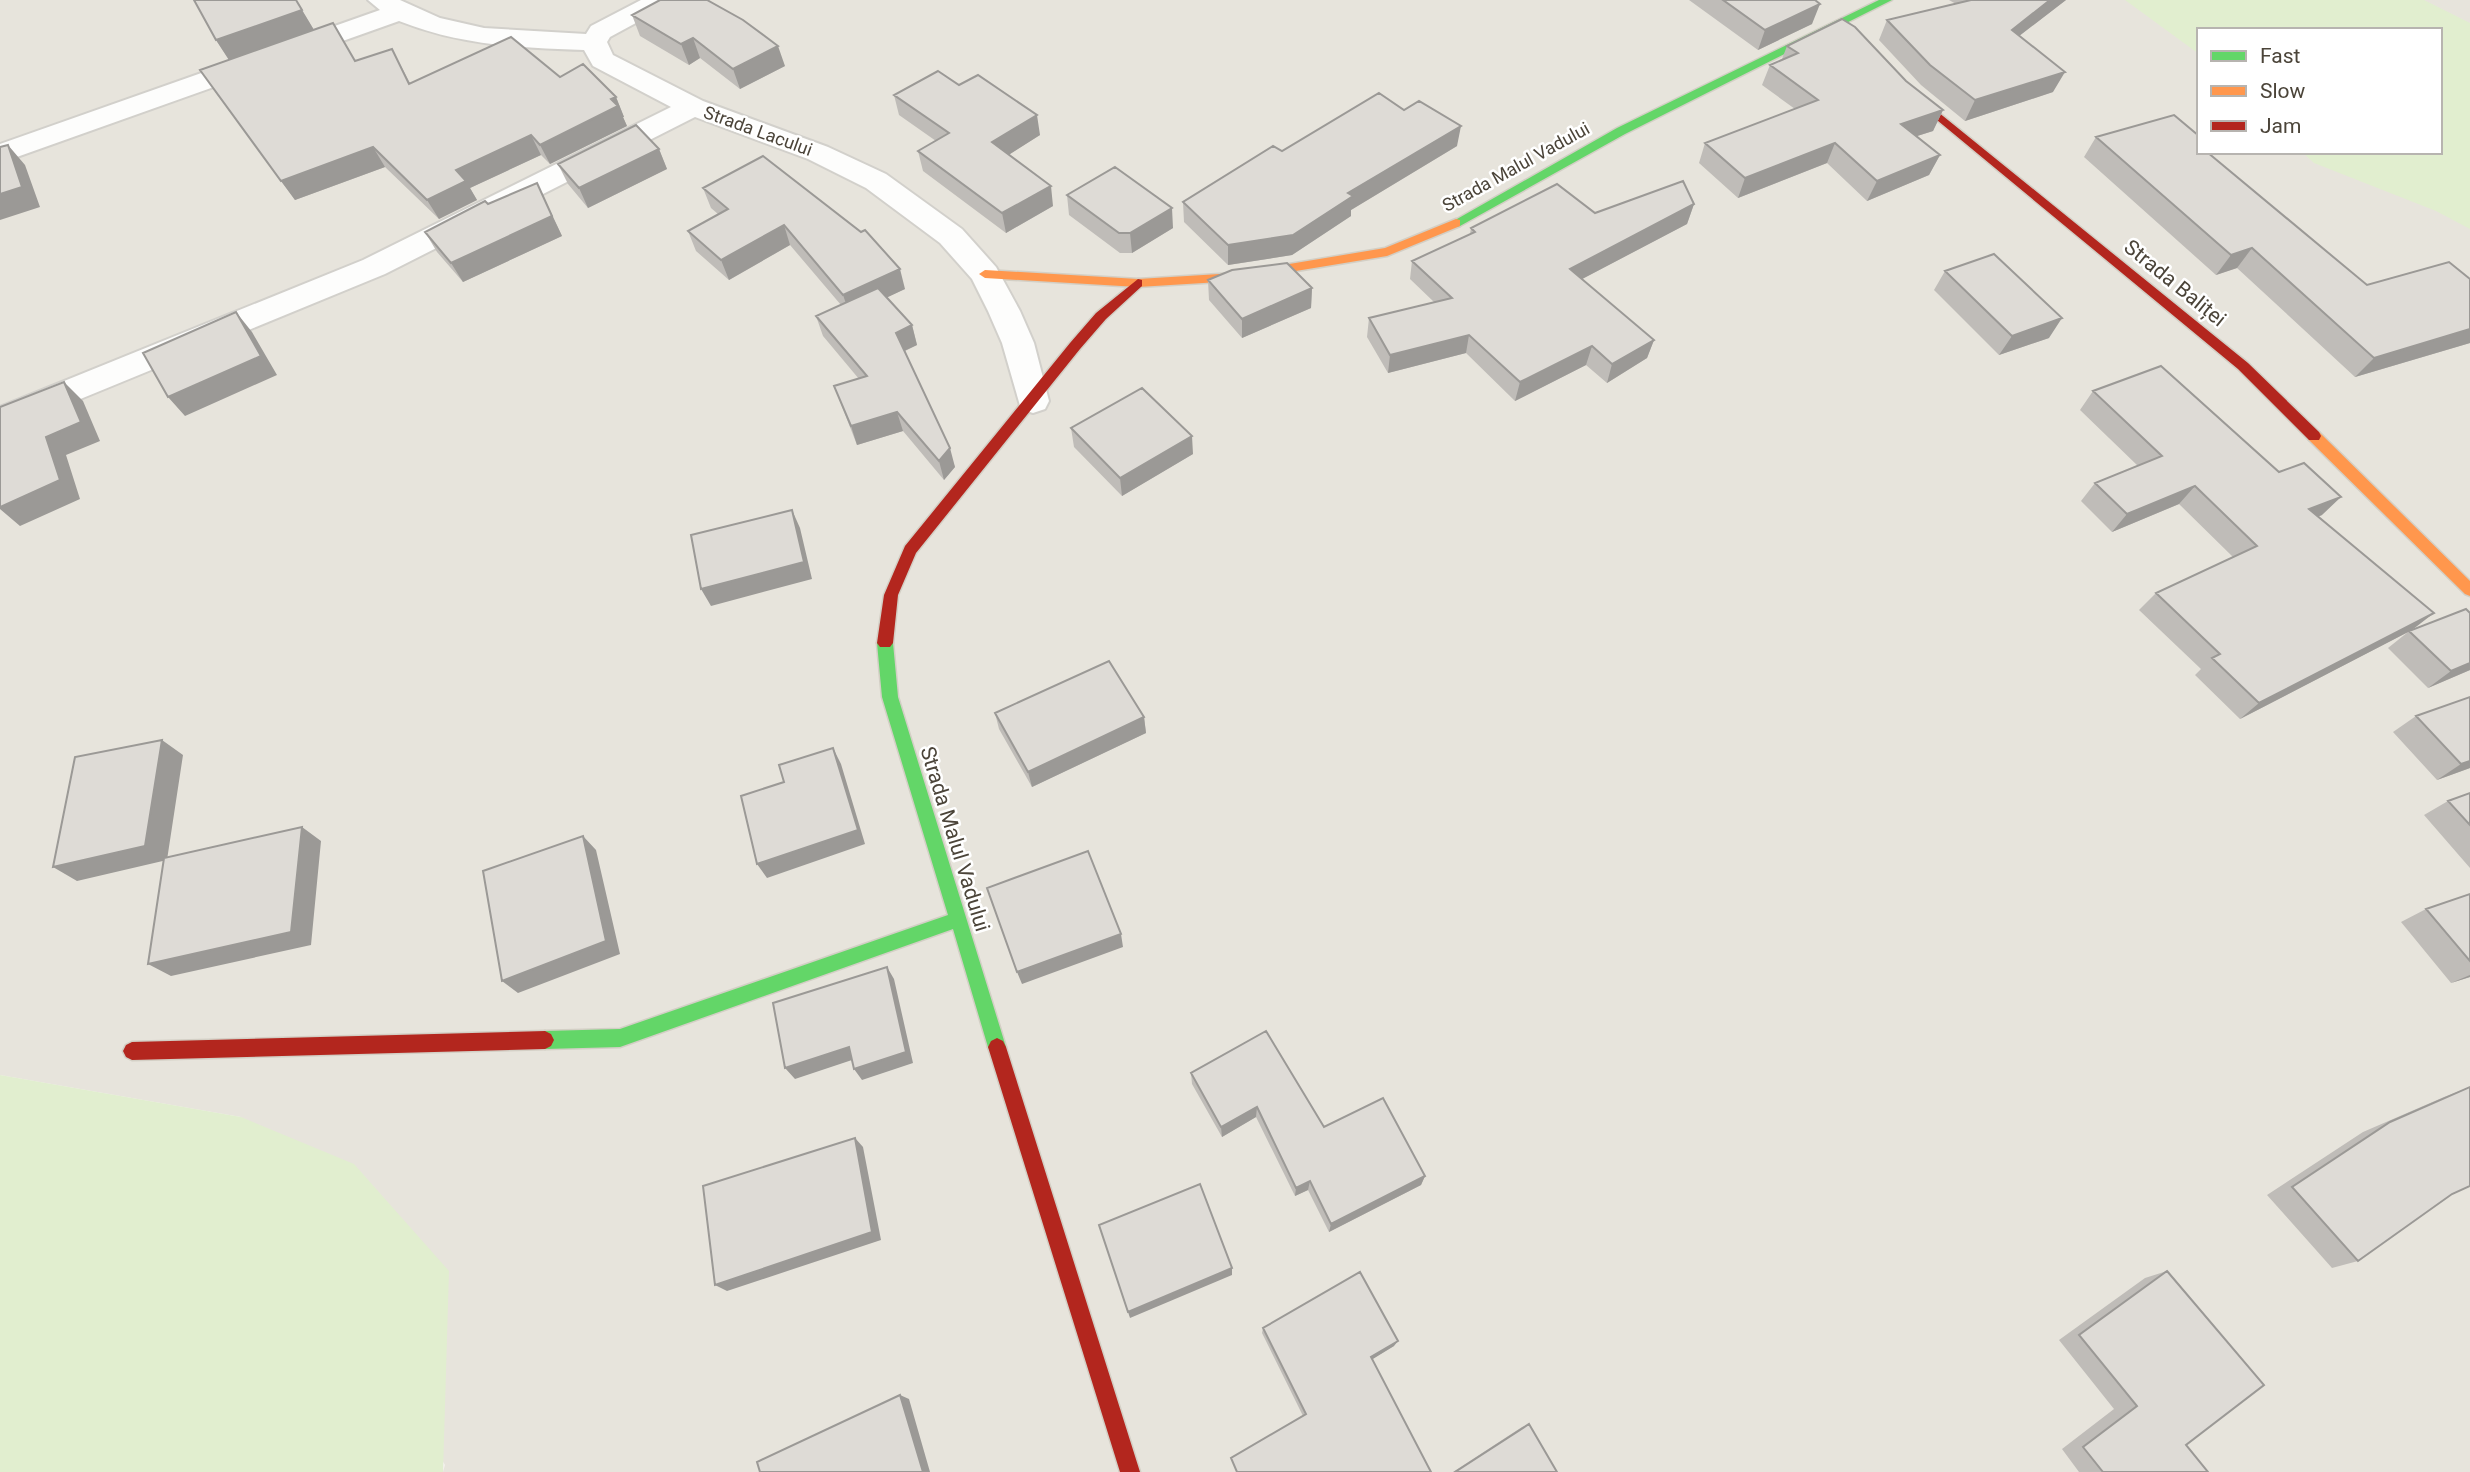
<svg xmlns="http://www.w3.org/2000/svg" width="2470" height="1472" font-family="Roboto,sans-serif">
<rect width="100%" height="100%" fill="#f4f2ee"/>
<path fill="#e7e4dc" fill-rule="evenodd" d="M0 0H2470V1472H443L445 1465 241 1117 0 1075ZM2199 30H2440V152H2199Z"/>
<path fill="#e1eecf" d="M2125 0H2424L2470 23V229L2436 211 2314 163 2302 152H2440V30H2199V54Z
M0 1075 241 1117 354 1164 449 1271 443 1472H0Z"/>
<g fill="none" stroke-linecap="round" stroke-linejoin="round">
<defs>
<path id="street" d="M368 0H400L440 18 484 28 586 34 591 26 641 0H673L669 5 610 37 607 42 613 55 703 101 828 147 886 174 962 229 996 267 1020 311 1034 343 1049 401 1045 409 1033 413 1021 409 1002 343 988 311 972 279 940 243 866 188 808 159 695 117 385 274 0 432V407L363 260 671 107 593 66 584 50C520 48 459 45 399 21L0 163V144L380 10Z"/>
<path id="fast" d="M1879 0H1892L1625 134 1460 226 1456 227 1450 223 1617 128Z
M885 637 890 639 893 643 898 697 1006 1047 1003 1053 997 1056 991 1053 988 1047 953 929 620 1047 545 1049 539 1046 536 1040 539 1034 545 1031 620 1029 948 915 882 697 877 643 880 639Z"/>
<path id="slow" d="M1456 219 1460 220V226L1387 256 1236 281 1138 287 985 278 979 274 985 270 1138 279 1236 273 1385 248Z
M2314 431 2319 432 2470 581V596L2465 594 2309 440 2307 436Z"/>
<path id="jam" d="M1901 82 2248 363 2319 432 2321 436 2319 440H2309L2238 369 1897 87 1895 85Z
M1138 279 1142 280V286L1106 319 1080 349 916 553 898 595 893 643 890 647H880L877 643 884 595 905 546 1070 343 1096 313Z
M545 1031 551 1034 554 1040 551 1046 545 1049 132 1060 126 1057 123 1051 126 1045 132 1042Z
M997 1038 1003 1041 1006 1047 1140 1472H1120L988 1047 991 1041Z"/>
</defs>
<use href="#street" stroke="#d2d0cb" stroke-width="4"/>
<use href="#fast" stroke="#d3cfc5" stroke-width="3"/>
<use href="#slow" stroke="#d3cfc5" stroke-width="3"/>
<use href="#jam" stroke="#d3cfc5" stroke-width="3"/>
<use href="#street" fill="#fdfdfc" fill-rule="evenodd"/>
<use href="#fast" fill="#63d668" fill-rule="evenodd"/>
<use href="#slow" fill="#ff974d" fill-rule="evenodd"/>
<use href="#jam" fill="#b3261e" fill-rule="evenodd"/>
</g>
<path fill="#bfbcb8" d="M296 0 314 30 356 61 392 49 410 83 560 77 616 97 624 117H623L627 126 550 164 541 155 470 188 477 200 439 219 385 167 295 200 214 90 229 60 216 40Z
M1689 0H1815L1812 24 1758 50Z
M1949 0H2066L2019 36 2053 92 1965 121 1921 85 1879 40 1887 20 1956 4Z
M632 15 785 66 740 89 700 58 689 65 640 36Z
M1787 46 1906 81 1943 110 1933 131 1917 136 1940 155 1929 175 1867 201 1827 163 1738 198 1699 163 1705 143 1795 109 1762 85 1770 65 1782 59Z
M959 85 1040 135 1008 155 1053 206 1006 233 923 171 918 151 936 141 899 115 894 95Z
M2096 137 2199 152H2214L2211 156 2367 285 2470 279V343L2355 377 2237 268 2216 275 2084 157Z
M1457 146 1351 210V216L1292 255 1228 265 1184 222 1183 202 1282 151Z
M659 149 667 169 588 208 568 184 558 164Z
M763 156 905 289 887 297 912 325 917 345 905 351 955 467 944 480 903 431 857 445 834 386 859 379 823 336 816 316 841 305 790 245 729 280 696 251 688 231 718 214 711 208 703 188Z
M537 183 562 236 463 282 437 252 425 232Z
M1067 195 1173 228 1132 253H1120L1069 215Z
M1694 204 1687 224 1582 279 1654 340 1647 358 1607 383 1586 365 1515 401 1466 353 1388 373 1367 337 1369 318 1434 302 1410 279 1412 261 1470 234 1471 228 1595 213Z
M1945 271 2049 338 1999 355 1934 290Z
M1208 280 1312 288 1311 308 1242 338 1209 300Z
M2093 391 2322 515 2318 517 2412 630 2470 613V670L2428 688 2388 648 2408 632 2240 719 2195 675 2201 669 2139 610 2156 593 2233 557 2179 504 2112 532 2081 501 2095 483 2138 466 2080 410Z
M1071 428 1193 454 1122 496 1074 447Z
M2470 697V768L2437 780 2393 732 2416 716Z
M995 713 1144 717 1146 733 1032 787 999 729Z
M2470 793V868L2424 815 2448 801Z
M2470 894V977L2451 983 2401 922 2426 909Z
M1191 1073 1324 1127 1425 1176 1421 1185 1329 1232 1308 1190 1295 1196 1256 1117 1222 1137 1192 1084Z
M2470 1087 2358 1261 2332 1268 2267 1195 2363 1132 2444 1097Z
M2167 1271 2186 1445 2208 1472H2079L2062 1449 2114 1409 2059 1340 2145 1278Z
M1263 1328 1394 1346 1372 1359 1431 1472H1237L1231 1458 1303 1416 1262 1333Z
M1529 1424 1557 1472H1453L1522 1427Z"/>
<path fill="#9b9996" d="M2050 0H2066L2001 50 2012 30Z
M1820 4 1812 24 1758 50 1765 30Z
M302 10 314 30 229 60 216 40Z
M693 38 700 58 689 65 681 44Z
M778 46 785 66 740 89 733 69Z
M2065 72 2053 92 1965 121 1975 100Z
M616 97 624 117H623L627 126 550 164 540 145Z
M1943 110 1933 131 1892 144 1901 124Z
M1037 115 1040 135 996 163 992 142Z
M1461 126 1457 146 1351 210V216L1292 255 1228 265V245L1348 193Z
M531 135 541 155 470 188 477 200 439 219 427 200 456 170Z
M1835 143 1827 163 1738 198 1745 178Z
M8 145 25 165 40 207 0 220V194Z
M373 147 385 167 295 200 281 181Z
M659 149 667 169 588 208 579 188Z
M1940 155 1929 175 1867 201 1877 181Z
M537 183 562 236 463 282 451 263Z
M1051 186 1053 206 1006 233 1002 213Z
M1694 204 1687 224 1565 288 1570 269Z
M1172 208 1173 228 1132 253 1130 233Z
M784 225 790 245 729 280 721 260Z
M2252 248 2237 268 2216 275 2231 255Z
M900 269 905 289 850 315 843 295Z
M1312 288 1311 308 1242 338V319Z
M236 312 252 332 277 375 185 416 168 397Z
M2062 318 2049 338 1999 355 2012 336Z
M912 325 917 345 902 352 896 333Z
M2470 329V343L2355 377 2374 358Z
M1469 335 1466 353 1388 373 1390 355Z
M1654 340 1647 358 1607 383 1612 364Z
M1592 346 1586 365 1515 401 1520 382Z
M64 382 83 401 100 441 66 455 80 499 20 526 0 509V507L46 437Z
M897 412 903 431 857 445 851 426Z
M1192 436 1193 454 1122 496 1120 478Z
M950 448 955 467 944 480 939 461Z
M2195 486 2179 504 2112 532 2127 514Z
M2341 497 2322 515 2290 527 2309 509Z
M792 510 800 528 812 579 711 606 701 589Z
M2434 613 2412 630 2240 719 2259 703Z
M2470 663V670L2428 688 2451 671Z
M1144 717 1146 733 1032 787 1028 772Z
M162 740 183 755 167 860 77 881 53 867Z
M833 748 841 764 865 844 767 878 757 864Z
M2470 761V768L2437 780 2461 764Z
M302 827 321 841 311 945 171 976 148 964Z
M583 836 596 850 620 954 518 993 502 981Z
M1121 934 1123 947 1022 984 1017 972Z
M887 967 894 979 913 1063 862 1080 854 1069Z
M2470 975V977L2451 983Z
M849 1047 858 1058 795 1079 785 1068Z
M1257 1107 1256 1117 1222 1137 1221 1127Z
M855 1138 863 1147 881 1240 727 1291 715 1285Z
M1425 1176 1421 1185 1329 1232 1331 1224Z
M1310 1181 1308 1190 1295 1196 1296 1188Z
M1232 1268V1275L1130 1318 1128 1312Z
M1398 1341 1394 1346 1368 1362 1371 1357Z
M900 1395 909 1399 930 1472H923Z"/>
<path fill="#dedbd6" stroke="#9b9996" stroke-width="2" d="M194 0H296L302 10 216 40Z
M660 0H707L743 20 778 46 733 69 693 38 681 44 632 15Z
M1723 0H1815L1820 4 1765 30Z
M1971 0H2050L2012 30 2065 72 1975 100 1930 65 1887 20Z
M1842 19 1855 27 1906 81 1943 110 1901 124 1940 155 1877 181 1835 143 1745 178 1705 143 1818 100 1770 65 1798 53 1787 46Z
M333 23 355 61 392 49 409 84 511 37 560 77 583 64 616 97 611 99 618 106 540 145 531 135 456 170 466 181 427 200 373 147 281 181 200 70Z
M938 71 959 85 978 75 1037 115 992 142 1051 186 1002 213 918 151 949 133 894 95Z
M1379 93 1404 110 1419 101 1461 126 1348 193 1353 196 1293 235 1228 245 1183 202 1273 146 1282 151Z
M2174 115 2199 136V152H2207L2367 285 2449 262 2470 279V329L2374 358 2252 248 2231 255 2096 137Z
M636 125 659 149 579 188 558 164Z
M8 145 22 187 0 194V147Z
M763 156 861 232 865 230 900 269 843 295 784 225 721 260 688 231 728 209 703 188Z
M1115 167 1172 208 1130 233H1119L1067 195Z
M1683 181 1694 204 1570 269 1654 340 1612 364 1592 346 1520 382 1469 335 1390 355 1369 318 1452 298 1412 261 1475 232 1471 228 1557 184 1595 213Z
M537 183 552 216 451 263 425 232 485 201 488 204Z
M1994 254 2062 318 2012 336 1945 271Z
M1287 263 1312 288 1242 319 1208 280 1232 270Z
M878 288 912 325 896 333 950 448 939 461 897 412 851 426 834 386 867 376 816 316Z
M236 312 261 356 168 397 143 353Z
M2161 366 2279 472 2304 463 2341 497 2309 509 2434 613 2259 703 2212 658 2220 654 2156 593 2257 546 2195 486 2127 514 2095 483 2162 456 2093 391Z
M64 382 81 422 46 437 60 480 0 507V407Z
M1142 388 1192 436 1120 478 1071 428Z
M792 510 804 562 701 589 691 535Z
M2466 609 2470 613V663L2451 671 2409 631Z
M1109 661 1144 717 1028 772 995 713Z
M2470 697V761L2461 764 2416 716Z
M162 740 145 846 53 867 75 757Z
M833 748 858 830 757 864 741 796 784 782 779 765Z
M2470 793V825L2448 801Z
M302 827 291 932 148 964 164 858Z
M583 836 606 941 502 981 483 871Z
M1088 851 1121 934 1017 972 987 888Z
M2470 894V961L2426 909Z
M887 967 906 1052 854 1069 849 1047 785 1068 773 1003Z
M1266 1031 1324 1127 1383 1098 1425 1176 1331 1224 1310 1181 1296 1188 1257 1107 1221 1127 1191 1073Z
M2470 1087V1186L2452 1194 2358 1261 2292 1187 2390 1122Z
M855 1138 872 1232 715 1285 703 1186Z
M1200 1184 1232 1268 1128 1312 1099 1225Z
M2167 1271 2264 1385 2186 1445 2208 1472H2103L2083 1447 2137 1406 2079 1335Z
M1360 1272 1398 1341 1371 1357 1431 1472H1237L1231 1458 1306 1414 1263 1328Z
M900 1395 923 1472H760L757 1462Z
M1529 1424 1557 1472H1455Z"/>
<g text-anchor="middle" stroke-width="5" stroke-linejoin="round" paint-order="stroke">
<g font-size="18" fill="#4b4439" stroke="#fff">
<text transform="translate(758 131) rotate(20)" y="6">Strada Lacului</text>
<text transform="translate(1516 167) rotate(-29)" y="6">Strada Malul Vadului</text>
</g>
<g font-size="21" fill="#4b4439" stroke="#fff">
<text transform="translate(2175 283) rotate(39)" y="7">Strada Baliței</text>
<text transform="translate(955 839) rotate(73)" y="7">Strada Malul Vadului</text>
</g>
</g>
<rect x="2197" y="28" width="245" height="126" fill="#ffffff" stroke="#b7b4b0" stroke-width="2"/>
<rect x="2211" y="51" width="35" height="10" fill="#63d668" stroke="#b7b4b0" stroke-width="2"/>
<text x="2260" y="63" font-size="21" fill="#4b4439">Fast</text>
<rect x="2211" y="86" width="35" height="10" fill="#ff974d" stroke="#b7b4b0" stroke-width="2"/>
<text x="2260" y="98" font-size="21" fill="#4b4439">Slow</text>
<rect x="2211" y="121" width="35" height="10" fill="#b3261e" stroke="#b7b4b0" stroke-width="2"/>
<text x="2260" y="133" font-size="21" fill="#4b4439">Jam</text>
</svg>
